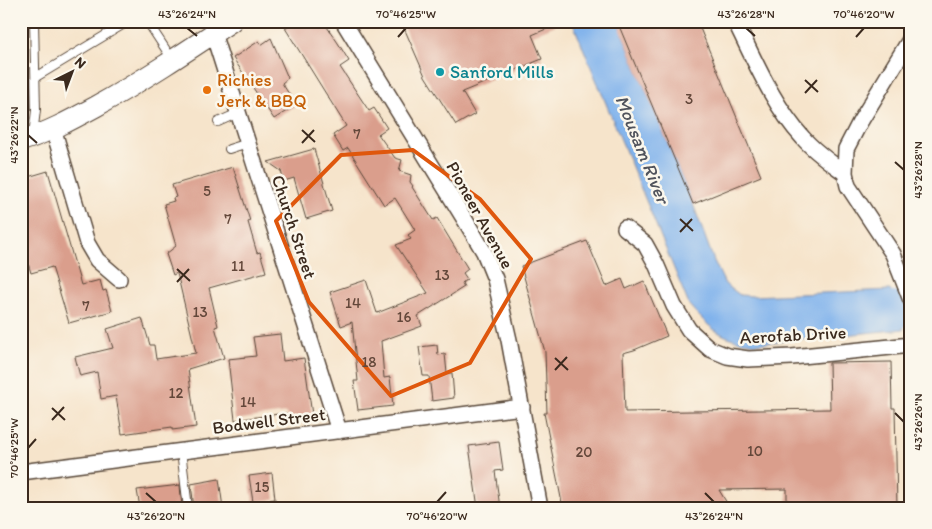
<svg xmlns="http://www.w3.org/2000/svg" width="932" height="529" font-family="Itim,sans-serif">
<rect width="100%" height="100%" fill="#fbf7ec"/>
<filter id="ink" filterUnits="userSpaceOnUse"><feTurbulence type="fractalNoise" baseFrequency=".02" numOctaves="2"/><feDisplacementMap in="SourceGraphic" scale="10" xChannelSelector="R" yChannelSelector="G"/><feConvolveMatrix kernelMatrix="1 2 1 2 8 2 1 2 1" color-interpolation-filters="sRGB"/></filter>
<filter id="wash" filterUnits="userSpaceOnUse"><feTurbulence type="fractalNoise" baseFrequency=".0096" numOctaves="4" result="noise"/><feDisplacementMap in="SourceGraphic" scale="20" xChannelSelector="R" yChannelSelector="G"/><feGaussianBlur stdDeviation="1.12" result="paint"/><feColorMatrix in="noise" values="0 0 0 0 0 0 0 0 0 0 0 0 0 0 0 0 0 1.4 0 .05"/><feComposite in="paint" operator="in"/></filter>
<g filter="url(#wash)">
<rect width="100%" height="100%" fill="#f6e4cb"/>
<path fill="#80b2ec" stroke="#5e6e85" d="M572 21H617L693 204 714 261 725 284 740 295 752 296 890 290 904 329 756 344C722 339 711 330 689 305Z"/>
<g fill="none" stroke-linecap="round" stroke-linejoin="round">
<path stroke="#80b2ec" stroke-width="36" d="M847 314 911 308"/>
</g>
<g id="blocks">
<path fill="#da9e8c" d="M295 21H323L338 43 349 61 340 67 369 111 374 108 387 128 378 134 395 158 402 160 399 171 411 175 410 182 413 186 412 187 433 220 437 218 468 269 463 273 467 279 462 283 464 287 418 316 422 326 381 341 384 378 390 377 393 406 358 410 354 381H358L352 322 341 326 330 292 366 280 377 313 428 293 396 245 411 239 408 235 415 230 395 198 384 205 348 148 343 151 333 135 346 126 285 28Z
M401 21H565L532 35 542 59 462 92 475 114 456 125 425 76Z
M617 21H697L761 176 693 204Z
M271 38 288 78 282 83 296 105 274 119 233 58 259 41 261 45Z
M314 149 332 211 306 219 294 178 284 181 281 171 268 162Z
M233 167 250 221 248 222 257 253 260 252 266 272 209 288 218 326 215 327 224 358 188 369 196 427 172 430V427L122 434 116 396 101 399 97 372 80 376 75 357 113 348 107 329 142 318 150 345H154L156 359 196 353 177 273 173 275 166 254 176 246 164 204 174 201 173 198 176 197 172 185Z
M48 171 81 285 100 280 103 291 106 290 112 311 69 323 52 267 31 273 21 241V179Z
M587 241 606 286 622 279 626 289 644 281 667 336 634 350 623 353 625 412 830 409 829 363 891 362 892 408H895L897 508H787V489L719 490 730 508H563L544 413H547L545 352 521 266Z
M280 334 283 361 304 358 312 415 287 418 286 413 235 420 228 359 256 356 253 337Z
M437 345 438 355 445 354 447 373H452L454 398 432 401 429 376H423L419 347Z
M499 442 503 470 495 471 500 508H478L469 446Z
M272 473 275 499 253 502 249 476Z
M219 479 223 508H194L191 484Z
M180 485 182 508H140L137 490Z"/>
</g>
</g>
<g filter="url(#ink)">
<use href="#blocks" fill-opacity="0" stroke="#574638" stroke-width="1"/>
<g fill="none" stroke-linecap="round" stroke-linejoin="round">
<defs>
<path id="service" d="M147 21 172 59
M36 77 129 21
M218 122 238 113
M33 135 36 110 34 21
M229 149 248 143
M181 451 188 508"/>
<path id="minor" d="M343 21 465 220 484 252 495 279 509 340 540 508
M735 21C755 61 773 105 803 138 815 152 830 162 845 173
M213 33 339 431
M911 38 860 122 846 149 845 173 848 186 893 254 911 300
M53 128 87 243 97 260 119 279
M625 228 645 244 656 264 674 306 689 330 710 349 727 356 748 359 792 357 911 345
M21 472 522 407"/>
<path id="tertiary" d="M21 141C47 133 71 120 95 107 142 81 187 51 232 21"/>
</defs>
<use href="#service" stroke="#574638" stroke-width="10"/>
<use href="#minor" stroke="#574638" stroke-width="18"/>
<use href="#tertiary" stroke="#574638" stroke-width="22"/>
<use href="#service" stroke="#fff" stroke-width="8"/>
<use href="#minor" stroke="#fff" stroke-width="15"/>
<use href="#tertiary" stroke="#fff" stroke-width="20"/>
</g>
</g>
<path fill="none" stroke="#df570d" stroke-width="4" stroke-linejoin="round" d="M413 150 480 199 531 259 470 363 391 396 309 302 276 221 341 155Z"/>
<path fill="none" stroke="#3b2a1e" stroke-width="2" d="M187 28 197 36M746 28 755 36M398 37 406 28M856 37 864 28M805 80 818 92M805 93 817 80M302 130 315 142M28 135 37 143M302 143 314 130M895 162 904 170M680 219 693 231M680 232 692 219M177 269 190 281M177 282 189 269M555 358 568 370M555 370 567 357M52 408 65 420M895 413 904 422M52 420 64 407M28 448 36 439M146 493 156 502M705 493 714 502M437 502 446 492"/>
<circle fill="#0f9aa8" stroke="#fbf7ec" stroke-width="2" cx="440" cy="72" r="5"/>
<circle fill="#e8710a" stroke="#fbf7ec" stroke-width="2" cx="207" cy="90" r="5"/>
<g text-anchor="middle" stroke-width="5" stroke-linejoin="round" paint-order="stroke">
<g font-size="15" fill="#63473a">
<text x="689" y="104">3</text>
<text x="357" y="139">7</text>
<text x="207" y="196">5</text>
<text x="228" y="224">7</text>
<text x="238" y="271">11</text>
<text x="442" y="280">13</text>
<text x="353" y="308">14</text>
<text x="86" y="311">7</text>
<text x="200" y="317">13</text>
<text x="404" y="322">16</text>
<text x="369" y="367">18</text>
<text x="176" y="398">12</text>
<text x="248" y="407">14</text>
<text x="755" y="456">10</text>
<text x="584" y="457">20</text>
<text x="262" y="492">15</text>
</g>
<g font-size="18" fill="#0d838f" stroke="#fbf7ec" text-anchor="start">
<text x="450" y="78">Sanford Mills</text>
</g>
<g font-size="18" fill="#c56008" stroke="#fbf7ec" text-anchor="start">
<text x="217" y="86">Richies<tspan x="217" dy="21">Jerk &amp; BBQ</tspan></text>
</g>
<g font-size="18" fill="#3b2a1e" stroke="#fbf7ec">
<text transform="translate(480 215) rotate(61)" y="6">Pioneer Avenue</text>
<text transform="translate(294 227) rotate(72)" y="6">Church Street</text>
<text transform="translate(793 335) rotate(-3)" y="6">Aerofab Drive</text>
<text transform="translate(269 421) rotate(-7)" y="6">Bodwell Street</text>
</g>
<g font-size="19" font-style="italic" fill="#50535c" stroke="#fbf7ec">
<text transform="translate(643 149) rotate(68)" y="7">Mousam River</text>
</g>
</g>
<rect width="932" height="529" fill="none" stroke="#fbf7ec" stroke-width="55"/>
<g transform="translate(72 72) rotate(42)" stroke="#fbf7ec" stroke-width="4" paint-order="stroke">
<path d="M0-4L9 19L0 12L-9 19Z" fill="#3b2a1e"/>
<text y="-8" font-size="14" font-weight="bold" text-anchor="middle" fill="#3b2a1e">N</text>
</g>
<rect x="28" y="28" width="876" height="474" fill="none" stroke="#3b2a1e" stroke-width="2"/>
<g font-size="12" text-anchor="middle" fill="#3b2a1e">
<text x="187" y="18">43°26'24"N</text>
<text x="406" y="18">70°46'25"W</text>
<text x="746" y="18">43°26'28"N</text>
<text x="864" y="18">70°46'20"W</text>
<text transform="translate(14 135) rotate(-90)" y="4">43°26'22"N</text>
<text transform="translate(918 170) rotate(-90)" y="4">43°26'28"N</text>
<text transform="translate(918 422) rotate(-90)" y="4">43°26'26"N</text>
<text transform="translate(14 448) rotate(-90)" y="4">70°46'25"W</text>
<text x="156" y="520">43°26'20"N</text>
<text x="437" y="520">70°46'20"W</text>
<text x="714" y="520">43°26'24"N</text>
</g>
</svg>
